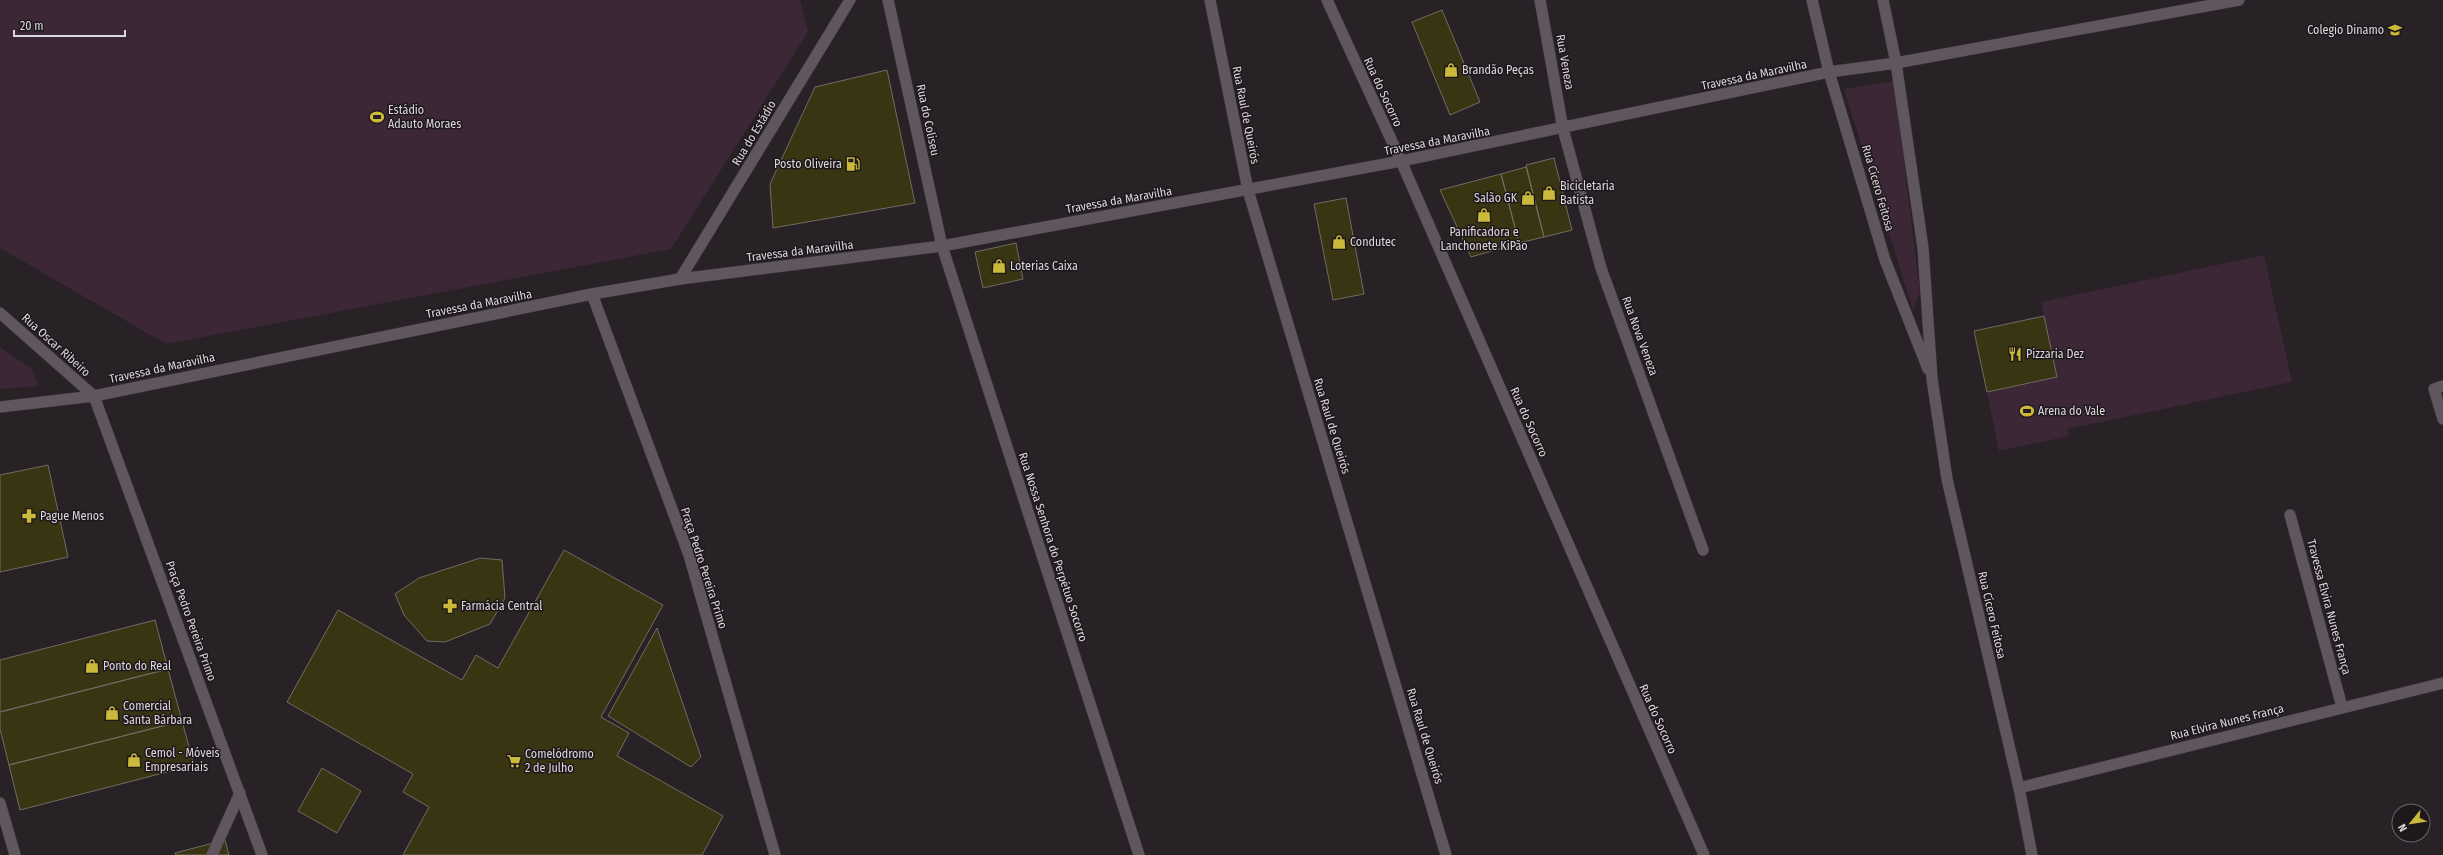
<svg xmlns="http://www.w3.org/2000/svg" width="2443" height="855" font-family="'Fira Sans Condensed',sans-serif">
<rect width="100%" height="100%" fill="#282126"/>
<path fill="#3c2737" d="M0 0H800L808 32 671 249 166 344 0 248Z
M1894 81 1920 293 1913 310 1844 89Z
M2264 255 2292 382 2068 429 2069 436 1999 451 1987 392 2057 377 2041 302Z
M0 347 32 369 39 386 0 389Z"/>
<path fill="#393411" stroke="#6e6d64" d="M1442 10 1480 102 1450 115 1412 22Z
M887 70 915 203 773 228 770 184 815 87Z
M1554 158 1572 230 1544 237 1526 165Z
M1526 167 1544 237 1519 243 1501 174Z
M1501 174 1519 243 1471 257 1440 190Z
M1346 198 1364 294 1333 300 1314 204Z
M1016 243 1023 279 983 288 975 252Z
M2044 316 2057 377 1987 392 1974 331Z
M48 465 68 557 0 572V475Z
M564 550 663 605 601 717 629 733 617 756 723 816 702 855H403L429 807 403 792 413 774 287 702 338 610 462 680 476 655 498 668Z
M480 558 502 560 505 598 490 624 445 642 427 641 404 615 395 594 419 578Z
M155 620 168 669 0 712V660Z
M657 628 701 757 691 767 608 716Z
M168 669 182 721 9 765 0 729V712Z
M182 721 194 765 20 810 9 765Z
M322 768 361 791 337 833 298 811Z
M225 840 229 855H176L175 853Z"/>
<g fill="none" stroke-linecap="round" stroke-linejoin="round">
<defs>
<path id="service" d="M680 279 850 0
M212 855 240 793"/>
<path id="minor" d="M888 0 942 246 1139 855
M1210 0 1248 190 1446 855
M1327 0 1401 161 1704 855
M1812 0 1829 72
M1883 0 1896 63
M1563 129 1601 268 1703 550
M2443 386 2434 389 2443 419
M2290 515 2342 707
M2019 788 2443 683"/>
<path id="tertiary" d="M1540 0 1563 129
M1896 63 1923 248 1932 379 1947 479 2019 788 2032 855
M1829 72 1885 260 1928 369"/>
<path id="secondary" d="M592 294 689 555 775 855
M0 313 94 396 262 855
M0 407 94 396 592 294 680 279 942 246 1401 161 1829 72 1896 63 2239 0
M0 803 15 855"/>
</defs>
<use href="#service" stroke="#423c40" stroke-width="12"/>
<use href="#minor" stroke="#423c40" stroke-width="12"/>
<use href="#tertiary" stroke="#423c40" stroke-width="12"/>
<use href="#secondary" stroke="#423c40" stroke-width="12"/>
<use href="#service" stroke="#5f575d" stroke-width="11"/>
<use href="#minor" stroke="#5f575d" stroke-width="11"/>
<use href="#tertiary" stroke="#5f575d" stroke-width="11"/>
<use href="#secondary" stroke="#5f575d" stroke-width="11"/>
</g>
<defs>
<symbol id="school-bare" viewBox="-9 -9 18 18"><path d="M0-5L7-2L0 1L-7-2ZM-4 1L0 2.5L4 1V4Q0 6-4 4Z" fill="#cbb939" stroke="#1e181d" stroke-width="2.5" paint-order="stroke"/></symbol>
<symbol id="shop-bare" viewBox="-9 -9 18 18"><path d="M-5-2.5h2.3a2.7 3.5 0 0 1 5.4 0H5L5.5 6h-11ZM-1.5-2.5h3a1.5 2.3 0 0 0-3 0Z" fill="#cbb939" stroke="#1e181d" stroke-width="2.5" paint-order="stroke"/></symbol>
<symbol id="stadium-bare" viewBox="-9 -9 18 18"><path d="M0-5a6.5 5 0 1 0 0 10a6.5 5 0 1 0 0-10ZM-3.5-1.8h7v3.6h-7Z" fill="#cbb939" stroke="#1e181d" stroke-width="2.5" paint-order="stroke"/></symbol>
<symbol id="fuel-bare" viewBox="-9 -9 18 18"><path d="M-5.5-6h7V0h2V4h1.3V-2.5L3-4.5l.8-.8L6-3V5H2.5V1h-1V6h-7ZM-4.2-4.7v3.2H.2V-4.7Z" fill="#cbb939" stroke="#1e181d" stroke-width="2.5" paint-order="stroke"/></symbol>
<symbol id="restaurant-bare" viewBox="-9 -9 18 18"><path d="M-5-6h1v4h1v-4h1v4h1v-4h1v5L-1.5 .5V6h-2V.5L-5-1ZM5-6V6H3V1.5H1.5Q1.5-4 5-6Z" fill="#cbb939" stroke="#1e181d" stroke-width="2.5" paint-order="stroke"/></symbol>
<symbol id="pharmacy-bare" viewBox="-9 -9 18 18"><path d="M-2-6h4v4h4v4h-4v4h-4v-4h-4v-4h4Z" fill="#cbb939" stroke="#1e181d" stroke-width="2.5" paint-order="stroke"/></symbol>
<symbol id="supermarket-bare" viewBox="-9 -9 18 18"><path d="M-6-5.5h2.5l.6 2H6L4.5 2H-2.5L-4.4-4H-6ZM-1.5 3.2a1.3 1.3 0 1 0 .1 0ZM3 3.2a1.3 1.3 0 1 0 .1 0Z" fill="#cbb939" stroke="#1e181d" stroke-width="2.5" paint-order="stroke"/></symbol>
</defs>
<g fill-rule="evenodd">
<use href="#school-bare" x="2385" y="20" width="20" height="20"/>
<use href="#shop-bare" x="1441" y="60" width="20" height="20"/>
<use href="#stadium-bare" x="367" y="107" width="20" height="20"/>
<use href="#fuel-bare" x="843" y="154" width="20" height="20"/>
<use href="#shop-bare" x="1539" y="183" width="20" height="20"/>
<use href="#shop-bare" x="1518" y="188" width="20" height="20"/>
<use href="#shop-bare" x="1474" y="205" width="20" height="20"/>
<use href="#shop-bare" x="1329" y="232" width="20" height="20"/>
<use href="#shop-bare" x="989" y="256" width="20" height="20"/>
<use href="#restaurant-bare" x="2005" y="344" width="20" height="20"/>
<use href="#stadium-bare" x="2017" y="401" width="20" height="20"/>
<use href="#pharmacy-bare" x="19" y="506" width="20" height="20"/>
<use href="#pharmacy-bare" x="440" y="596" width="20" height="20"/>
<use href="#shop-bare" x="82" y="656" width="20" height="20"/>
<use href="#shop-bare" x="102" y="703" width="20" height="20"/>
<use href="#shop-bare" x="124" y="750" width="20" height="20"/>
<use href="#supermarket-bare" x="504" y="751" width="20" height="20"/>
</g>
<g text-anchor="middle" stroke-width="3" stroke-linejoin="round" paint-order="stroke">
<g font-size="12" fill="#dcd7db" stroke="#1e181d" text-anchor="start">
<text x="2384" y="34" text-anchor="end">Colegio Dinamo</text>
<text x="1462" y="74">Brandão Peças</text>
<text x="388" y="114">Estádio<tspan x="388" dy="14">Adauto Moraes</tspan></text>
<text x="842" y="168" text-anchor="end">Posto Oliveira</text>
<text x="1560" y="190">Bicicletaria<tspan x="1560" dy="14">Batista</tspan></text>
<text x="1517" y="202" text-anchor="end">Salão GK</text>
<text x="1484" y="236" text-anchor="middle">Panificadora e<tspan x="1484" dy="14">Lanchonete KiPão</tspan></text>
<text x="1350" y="246">Condutec</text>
<text x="1010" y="270">Loterias Caixa</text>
<text x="2026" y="358">Pizzaria Dez</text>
<text x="2038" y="415">Arena do Vale</text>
<text x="40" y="520">Pague Menos</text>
<text x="461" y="610">Farmácia Central</text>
<text x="103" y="670">Ponto do Real</text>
<text x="123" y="710">Comercial<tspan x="123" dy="14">Santa Bárbara</tspan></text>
<text x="145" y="757">Cemol - Móveis<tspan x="145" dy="14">Empresariais</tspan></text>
<text x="525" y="758">Comelódromo<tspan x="525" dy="14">2 de Julho</tspan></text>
</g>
<g font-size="12" fill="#dcd7db" stroke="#1e181d">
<text transform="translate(1565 62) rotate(80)" y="4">Rua Veneza</text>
<text transform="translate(1754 75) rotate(-12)" y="4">Travessa da Maravilha</text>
<text transform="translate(1383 92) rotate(65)" y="4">Rua do Socorro</text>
<text transform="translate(1246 115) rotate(79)" y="4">Rua Raul de Queirós</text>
<text transform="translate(928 120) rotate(78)" y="4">Rua do Coliseu</text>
<text transform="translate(754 133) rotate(-59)" y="4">Rua do Estádio</text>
<text transform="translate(1437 141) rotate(-11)" y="4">Travessa da Maravilha</text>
<text transform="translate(1878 188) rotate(74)" y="4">Rua Cícero Feitosa</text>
<text transform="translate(1119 200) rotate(-10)" y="4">Travessa da Maravilha</text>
<text transform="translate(800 251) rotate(-7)" y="4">Travessa da Maravilha</text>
<text transform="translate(479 304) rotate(-11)" y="4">Travessa da Maravilha</text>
<text transform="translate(1640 336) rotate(70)" y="4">Rua Nova Veneza</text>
<text transform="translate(56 345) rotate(42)" y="4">Rua Oscar Ribeiro</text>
<text transform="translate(162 368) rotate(-12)" y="4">Travessa da Maravilha</text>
<text transform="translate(1529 422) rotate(66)" y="4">Rua do Socorro</text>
<text transform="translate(1332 426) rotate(73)" y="4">Rua Raul de Queirós</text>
<text transform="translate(1053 547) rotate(72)" y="4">Rua Nossa Senhora do Perpétuo Socorro</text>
<text transform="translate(704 568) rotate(72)" y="4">Praça Pedro Pereira Primo</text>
<text transform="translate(2329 607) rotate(75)" y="4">Travessa Elvira Nunes França</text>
<text transform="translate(1992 615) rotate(77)" y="4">Rua Cícero Feitosa</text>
<text transform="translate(191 621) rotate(70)" y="4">Praça Pedro Pereira Primo</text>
<text transform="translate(1658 719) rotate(66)" y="4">Rua do Socorro</text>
<text transform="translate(2227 722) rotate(-14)" y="4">Rua Elvira Nunes França</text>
<text transform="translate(1425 736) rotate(73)" y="4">Rua Raul de Queirós</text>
</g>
</g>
<g transform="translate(2411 823) rotate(240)"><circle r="19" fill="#1e181d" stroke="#6a6469"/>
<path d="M0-3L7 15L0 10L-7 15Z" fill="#cbb939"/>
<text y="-6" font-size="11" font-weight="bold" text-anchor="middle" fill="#dcd7db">N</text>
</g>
<path d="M14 30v6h111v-6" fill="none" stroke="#dcd7db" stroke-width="2"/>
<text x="20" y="30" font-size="12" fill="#dcd7db" stroke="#1e181d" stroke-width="3" paint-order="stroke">20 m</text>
</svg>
